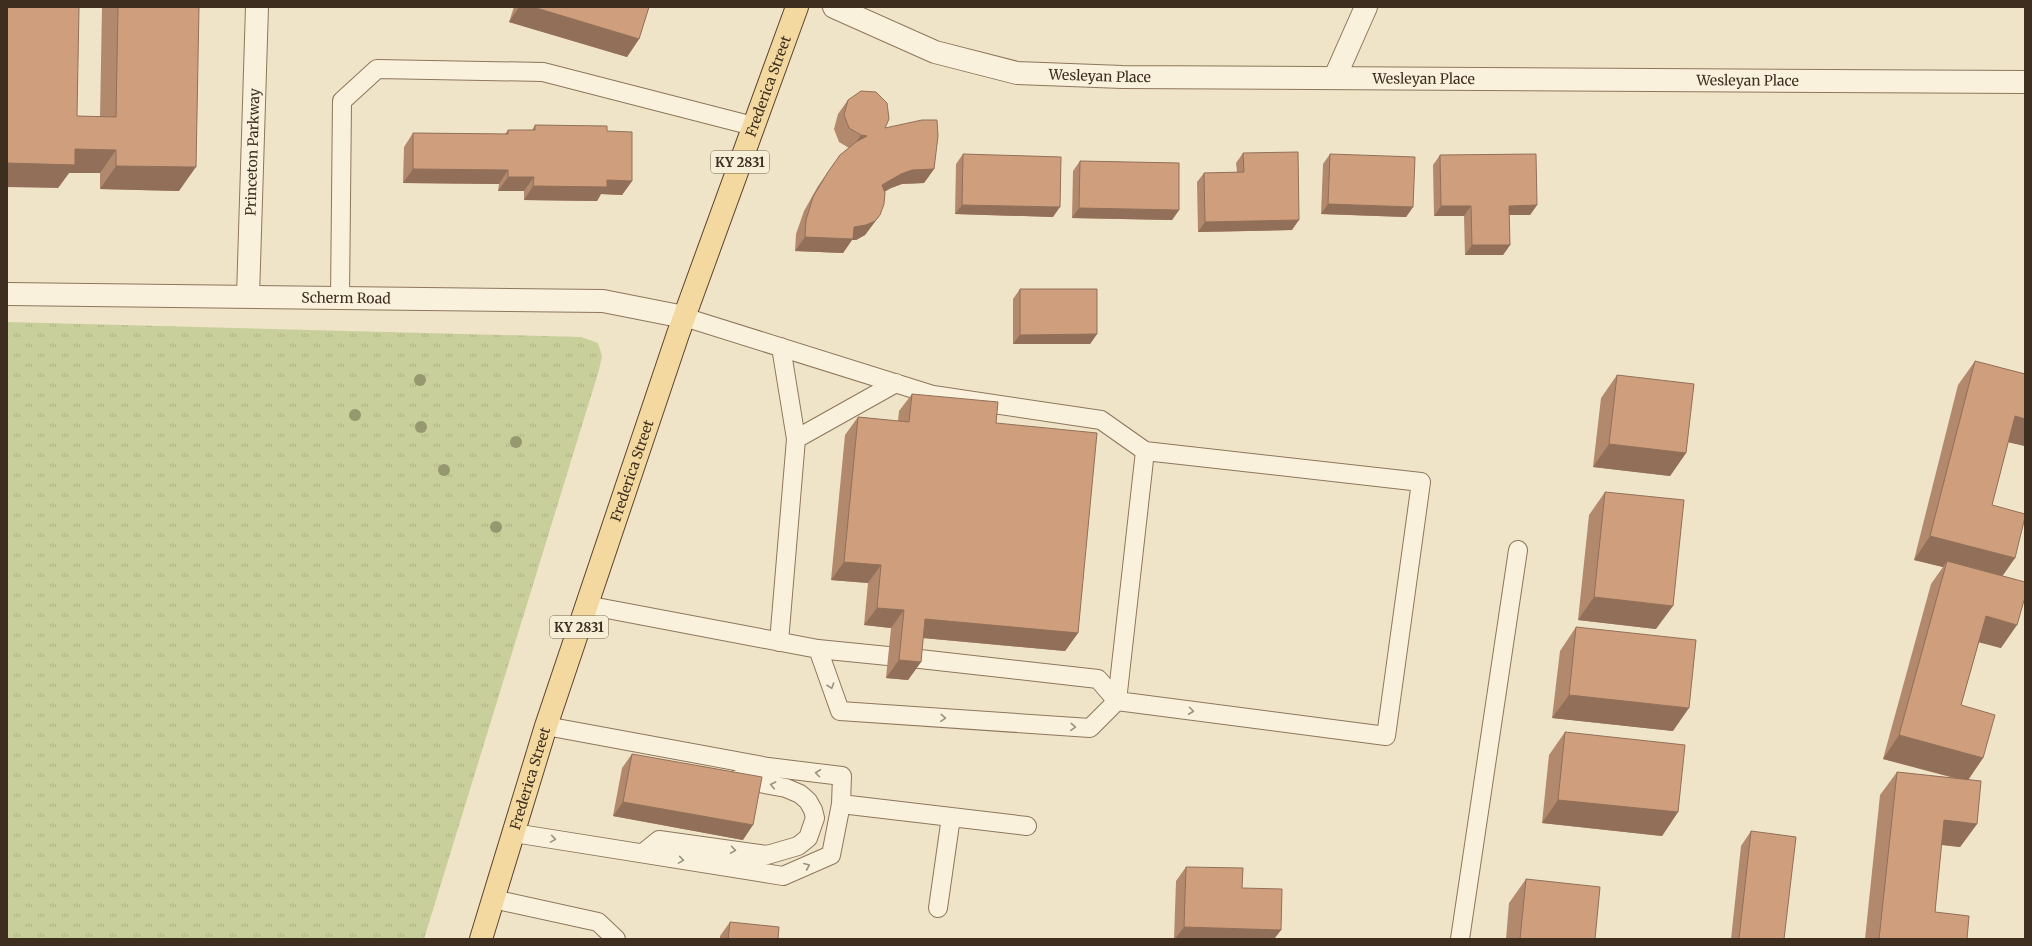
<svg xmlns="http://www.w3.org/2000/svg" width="2032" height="946" font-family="Merriweather,serif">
<defs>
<pattern id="grass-tufts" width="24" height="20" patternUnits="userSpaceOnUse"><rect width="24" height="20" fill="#c9cf9b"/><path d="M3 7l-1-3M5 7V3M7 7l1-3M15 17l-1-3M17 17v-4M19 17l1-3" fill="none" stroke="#aeb285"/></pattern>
</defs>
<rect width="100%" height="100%" fill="#f0e4c8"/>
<path fill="url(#grass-tufts)" d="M7 322 581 337 598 343 602 356 599 370 424 939H7Z"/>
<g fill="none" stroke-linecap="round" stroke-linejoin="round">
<defs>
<path id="service" d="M340 298 342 101 377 69 543 72 753 126
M684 317 933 395 1101 420 1145 451
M781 347 796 439
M586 605 818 649 888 656
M779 642 796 439 896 383
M818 649 840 711 1090 728 1117 701 1386 736 1421 482 1145 451 1117 701
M911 658 1098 679 1117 701
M841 804 1027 826
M514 833 783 876 831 855 841 804 842 776 768 767 546 726
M643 853 659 840 767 855 798 846 808 838 815 818 813 810 808 801 800 794 786 788 738 779
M493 899 598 922 616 939
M938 908 951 817
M1460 939 1518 550"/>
<g id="minor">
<path id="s1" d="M834 7 935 52 1017 73 1122 77 2025 82"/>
<path d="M1335 77 1366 7"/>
<path id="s2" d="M248 296 257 7"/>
</g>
<g id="tertiary">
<path id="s3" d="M7 294 603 301 684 317"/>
</g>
<g id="primary">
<path id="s4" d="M481 939 546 726 678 334 797 7"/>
</g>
</defs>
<use href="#service" stroke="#8d765c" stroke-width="20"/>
<use href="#minor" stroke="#8d765c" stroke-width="24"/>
<use href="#tertiary" stroke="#8d765c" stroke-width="24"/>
<use href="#primary" stroke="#5b4430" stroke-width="24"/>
<use href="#service" stroke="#faf1dc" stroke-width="18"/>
<use href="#minor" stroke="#faf1dc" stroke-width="22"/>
<use href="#tertiary" stroke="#faf1dc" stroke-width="22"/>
<use href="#primary" stroke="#f3d9a0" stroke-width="22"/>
</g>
<g fill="#96986f">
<circle cx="420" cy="380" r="6"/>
<circle cx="355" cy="415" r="6"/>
<circle cx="421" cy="427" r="6"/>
<circle cx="516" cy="442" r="6"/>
<circle cx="444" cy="470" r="6"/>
<circle cx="496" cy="527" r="6"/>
</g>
<path fill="#b2896c" d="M102 7H199L179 191 100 189V173H69L58 188 77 116 100 117Z
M514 7H649L639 39 627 57 509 22Z
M848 100 885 128 934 169 924 183 902 184 891 188 884 192 880 215 865 235 856 240H852L843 253 795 251 796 234 804 211 818 186 840 155 849 148 839 142 834 129 838 114Z
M535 125 607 131 632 181 622 195 601 194 597 201 524 200V191H498L499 184 403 183 404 147 413 133 505 134 508 130H532Z
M1243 153 1292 230 1198 232 1197 182 1204 173 1237 172 1236 163Z
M963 154 1053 217 955 214 956 164Z
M1330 154 1413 207 1406 217 1321 214 1323 164Z
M1440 155 1537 205 1530 215H1509L1510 245 1503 255H1465L1464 216H1434L1433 165Z
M1080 161 1179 210 1172 220 1072 218 1073 171Z
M1020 289 1097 334 1090 344H1013V299Z
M1975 361 2025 374V446L2008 442 1992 505 2015 558 2002 576 2001 648 1979 642 1961 705 1983 758 1969 779 1977 824 1960 847 1941 845 1935 912 1967 939H1865L1880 795 1897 772 1954 778 1883 759 1931 584 1943 567 1914 560 1958 385Z
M1617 375 1686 453 1670 476 1593 467 1601 398Z
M912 394 996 423 1078 633 1065 651 923 638 921 662 908 680 886 678 891 628 864 625 868 583 831 580 845 435 858 417 898 421 899 411Z
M1605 492 1656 629 1578 620 1589 515Z
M1576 627 1673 731 1552 718 1560 651Z
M1565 732 1678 812 1662 836 1542 823 1549 755Z
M632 754 743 840 613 816 622 768Z
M1751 831 1784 939H1731L1741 846Z
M1186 867 1242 888 1281 930 1274 939H1174L1176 881Z
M1526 879 1595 939H1506L1509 903Z
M730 922 778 939H720V936Z"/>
<path fill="#916f58" d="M519 7H533L639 39 627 57 509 22Z
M861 135 867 136 851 149Z
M75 149 116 150 100 173H69L58 188 7 187V163Z
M116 166 196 167 179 191 100 189Z
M413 169 508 170 499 184 403 183Z
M934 169 924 183 902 184 891 188 872 199 882 185 901 174 912 170Z
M508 177H534L524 191H498Z
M607 180 632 181 622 195 601 194 597 201 524 200 533 186Z
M1328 204 1413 207 1406 217 1321 214Z
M962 205 1060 207 1053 217 955 214Z
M1537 205 1530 215H1502L1509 206Z
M1441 206H1471L1464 216H1434Z
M1079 208 1179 210 1172 220 1072 218Z
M880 215 865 235 856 240H852L843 253 795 251 805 237 854 227Z
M1299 220 1292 230 1198 232 1205 222Z
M1472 245H1510L1503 255H1465Z
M1097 334 1090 344H1013L1020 335Z
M2015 416 2025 419V446L1998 440Z
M1609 444 1686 453 1670 476 1593 467Z
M1930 536 2015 558 1999 581 1947 561 1943 567 1914 560Z
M844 562 881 565 868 583 831 580Z
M1594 597 1673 606 1656 629 1578 620Z
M877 608 904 610 891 628 864 625Z
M1986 616 2017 625 2001 648 1970 640Z
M925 619 1078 633 1065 651 912 637Z
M899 660 921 662 908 680 886 678Z
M1569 695 1689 708 1673 731 1552 718Z
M1899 735 1983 758 1967 781 1883 759Z
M1558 800 1678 812 1662 836 1542 823Z
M623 802 753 825 743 840 613 816Z
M1944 820 1977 824 1960 847 1928 843Z
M1184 927 1281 930 1274 939H1175Z"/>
<path fill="#cf9f7d" stroke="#916f58" d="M7 7H79L77 116 116 117 118 7H199L196 167 116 166V150L75 149V165L7 163Z
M533 7H649L639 39Z
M861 91 876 92 887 103 889 119 885 128 922 120H937L938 136 934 169 912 170 901 174 882 185 885 193 884 204 880 215 875 221 866 225 854 227 853 239 805 237 806 220 813 197 828 172 840 155 856 142 867 136 861 135 849 128 844 115 848 100Z
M535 125 607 126V131L632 132V181L607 180V187L533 186 534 177H508V170L413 169V133L508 134V130H535Z
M1298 152 1299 220 1205 222 1204 173 1244 172 1243 153Z
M963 154 1061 157 1060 207 962 205Z
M1330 154 1415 157 1413 207 1328 204Z
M1536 154 1537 205 1509 206 1510 245H1472L1471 206H1441L1440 155Z
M1080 161 1179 163V210L1079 208Z
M1020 289H1097V334L1020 335Z
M1975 361 2025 374V419L2015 416 1992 505 2025 514V517L2015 558 1930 536Z
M1617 375 1694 384 1686 453 1609 444Z
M912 394 998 402 996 423 1097 433 1078 633 925 619 921 662 899 660 904 610 877 608 881 565 844 562 858 417 909 422Z
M1605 492 1684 500 1673 606 1594 597Z
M1947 561 2025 582V597L2017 625 1986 616 1961 705 1995 715 1983 758 1899 735Z
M1576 627 1696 640 1689 708 1569 695Z
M1565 732 1685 745 1678 812 1558 800Z
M632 754 762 777 753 825 623 802Z
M1897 772 1981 781 1977 824 1944 820 1935 912 1969 916 1967 939H1879Z
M1751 831 1796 837 1784 939H1739Z
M1186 867 1243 868 1242 888 1282 889 1281 930 1184 927Z
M1526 879 1600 887 1595 939H1520Z
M730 922 779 927 778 939H728Z"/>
<defs><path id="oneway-chevron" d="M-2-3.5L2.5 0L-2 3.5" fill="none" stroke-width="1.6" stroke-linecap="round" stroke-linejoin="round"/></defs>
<g stroke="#9c907e">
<use href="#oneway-chevron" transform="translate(831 686) rotate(71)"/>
<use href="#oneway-chevron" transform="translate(1191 711) rotate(7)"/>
<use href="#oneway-chevron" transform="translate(943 718) rotate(4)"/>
<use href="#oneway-chevron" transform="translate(1073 727) rotate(4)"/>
<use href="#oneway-chevron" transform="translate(818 773) rotate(-173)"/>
<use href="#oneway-chevron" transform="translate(773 785) rotate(-169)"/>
<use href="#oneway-chevron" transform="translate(553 839) rotate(9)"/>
<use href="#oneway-chevron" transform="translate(733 850) rotate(8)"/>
<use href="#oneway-chevron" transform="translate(681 860) rotate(9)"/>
<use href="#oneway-chevron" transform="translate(807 866) rotate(-23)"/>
</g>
<g text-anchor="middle" stroke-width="3.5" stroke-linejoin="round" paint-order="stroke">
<g fill="#f7eed8" stroke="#756857" stroke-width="1">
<rect x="711" y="151" width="58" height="22" rx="3"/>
<rect x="550" y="616" width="58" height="22" rx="3"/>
</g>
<g font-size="13" font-weight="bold" fill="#3d2e20">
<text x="740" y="167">KY 2831</text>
<text x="579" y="632">KY 2831</text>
</g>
<g font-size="14" fill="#3d2e20" stroke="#f7eed8">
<text dy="5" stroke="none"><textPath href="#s1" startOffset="278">Wesleyan Place</textPath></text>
<text dy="5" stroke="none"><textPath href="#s1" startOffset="602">Wesleyan Place</textPath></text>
<text dy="5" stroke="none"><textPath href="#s1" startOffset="926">Wesleyan Place</textPath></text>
<text dy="5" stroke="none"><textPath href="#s4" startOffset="900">Frederica Street</textPath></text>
<text dy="5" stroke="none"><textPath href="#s2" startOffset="144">Princeton Parkway</textPath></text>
<text dy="5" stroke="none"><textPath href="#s3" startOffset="339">Scherm Road</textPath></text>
<text dy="5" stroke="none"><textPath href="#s4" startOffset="492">Frederica Street</textPath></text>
<text dy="5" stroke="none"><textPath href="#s4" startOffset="168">Frederica Street</textPath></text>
</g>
</g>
<rect width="2032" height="946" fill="none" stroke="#3d2e20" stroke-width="16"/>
</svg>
